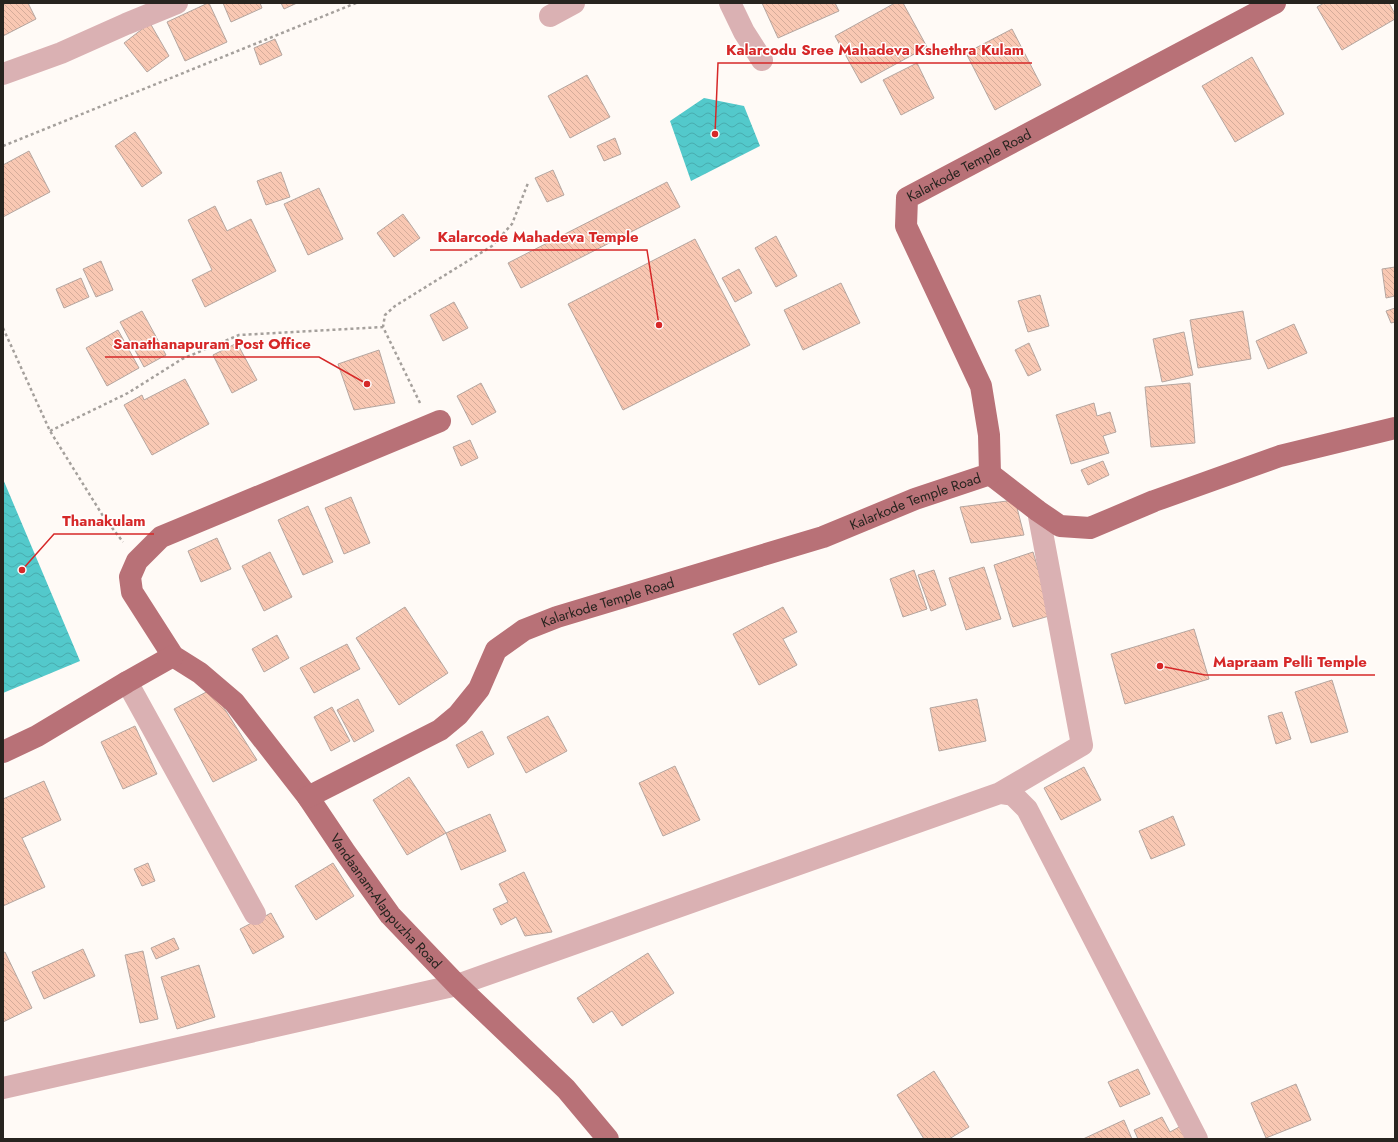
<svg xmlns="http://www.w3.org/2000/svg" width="1398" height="1142" font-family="Jost,sans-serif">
<defs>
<pattern id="water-waves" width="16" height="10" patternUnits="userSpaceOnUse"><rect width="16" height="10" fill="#53c9cb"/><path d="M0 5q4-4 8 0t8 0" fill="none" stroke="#48acae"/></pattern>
<pattern id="building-back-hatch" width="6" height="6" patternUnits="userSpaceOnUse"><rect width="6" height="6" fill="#f9c8b3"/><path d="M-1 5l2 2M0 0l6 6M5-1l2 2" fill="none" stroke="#d5ac9a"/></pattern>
</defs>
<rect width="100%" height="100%" fill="#fffaf6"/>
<path fill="url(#water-waves)" d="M704 98 744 106 760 146 691 181 670 121Z
M3 479 80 661 3 693Z"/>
<path fill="url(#building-back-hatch)" stroke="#b5a6a0" d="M3 3H28L36 19 3 36Z
M208 3H209L227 42 185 61 167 22Z
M223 3H260L262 8 231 22Z
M281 3H297L284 9Z
M762 3H835L839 11 778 38Z
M895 3H903L927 47 861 83 835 36Z
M1324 3H1389L1395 14V19L1342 50 1317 7Z
M150 23 169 56 147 72 124 43Z
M1012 29 1041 85 995 110 966 53Z
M275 39 282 55 260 65 254 48Z
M1252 57 1284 114 1235 142 1202 86Z
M917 63 934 98 901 115 883 80Z
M587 75 610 117 570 138 548 96Z
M135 132 162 173 142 187 115 146Z
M615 138 621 154 604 161 597 146Z
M29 151 50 192 3 217V165Z
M553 170 564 195 547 202 535 178Z
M281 172 290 197 266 205 257 181Z
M667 182 680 207 521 288 508 263Z
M319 188 343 239 308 255 284 204Z
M215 206 227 231 251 219 276 271 205 307 192 280 212 270 188 220Z
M403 214 420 238 394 257 377 233Z
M776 236 797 276 776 287 755 248Z
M695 239 750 345 623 410 568 304Z
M101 261 113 290 96 297 83 269Z
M1395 267V296L1386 298 1382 269Z
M739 269 752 293 735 302 722 278Z
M81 278 89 297 64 308 56 289Z
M841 283 860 323 803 350 784 310Z
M1040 295 1049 326 1028 332 1018 301Z
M454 302 468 328 443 341 430 315Z
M1395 308V322L1391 323 1386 311Z
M142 311 166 355 144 367 120 322Z
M1243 311 1251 359 1198 368 1190 320Z
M1294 324 1307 353 1268 369 1256 341Z
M118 330 139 368 107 386 86 348Z
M1184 332 1193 375 1162 382 1153 339Z
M237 343 257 380 232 393 213 355Z
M1029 343 1041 370 1028 376 1015 350Z
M379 350 395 403 354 410 338 364Z
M185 379 209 424 152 455 124 405 142 395 144 400Z
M481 383 496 412 472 425 457 396Z
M1190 383 1195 443 1151 447 1145 387Z
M1094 403 1097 416 1110 412 1116 432 1103 436 1109 453 1071 464 1056 415Z
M470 440 478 458 461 466 453 447Z
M1103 461 1109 475 1088 485 1081 470Z
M351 497 370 543 344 554 325 508Z
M1015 500 1024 535 971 543 960 507Z
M308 506 333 562 303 575 278 520Z
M217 538 231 569 201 582 188 551Z
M270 552 292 597 264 611 242 566Z
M1033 552 1052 615 1013 627 994 565Z
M984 567 1001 619 966 630 949 578Z
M914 570 927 609 903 617 890 579Z
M934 570 946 605 931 611 918 575Z
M405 607 448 673 399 705 356 638Z
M783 607 797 632 783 639 797 665 759 685 733 634Z
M1194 629 1209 679 1125 704 1111 654Z
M277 635 289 658 264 672 252 649Z
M347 644 360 669 314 693 300 668Z
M1332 680 1348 732 1311 743 1295 692Z
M212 689 257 760 213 782 174 709Z
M358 699 374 731 354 742 337 710Z
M977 699 986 741 939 751 930 708Z
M332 707 350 741 331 751 314 717Z
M1282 712 1291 739 1276 744 1268 716Z
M548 716 567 751 526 773 507 737Z
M135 726 157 774 123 789 101 742Z
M482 731 494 754 468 768 456 745Z
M675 766 700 820 663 836 639 783Z
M1084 767 1101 800 1061 820 1044 788Z
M409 777 446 833 407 855 373 800Z
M44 781 61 820 22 838 45 887 3 906V799Z
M490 814 506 851 461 870 446 833Z
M1173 816 1185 845 1151 859 1139 831Z
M148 863 155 881 142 886 134 869Z
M333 863 354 896 316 920 295 886Z
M524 872 552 932 525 936 516 917 501 925 493 909 508 902 499 884Z
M271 913 284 937 253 954 240 929Z
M174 938 179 949 156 959 151 948Z
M83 949 95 976 44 999 32 972Z
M143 951 158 1019 140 1023 125 955Z
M5 952 32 1008 3 1022V953Z
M648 953 674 993 622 1026 612 1011 593 1023 577 998Z
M199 965 215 1017 177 1029 161 977Z
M1138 1069 1150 1094 1120 1107 1108 1082Z
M934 1071 969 1127 949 1139H924L897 1095Z
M1296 1084 1311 1120 1266 1138 1251 1103Z
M1162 1117 1170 1132 1181 1126 1187 1139H1138L1134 1130Z
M1124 1120 1132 1139H1083Z"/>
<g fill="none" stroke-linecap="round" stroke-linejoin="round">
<path stroke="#a5a09c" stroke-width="2.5" stroke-dasharray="3 3" stroke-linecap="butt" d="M3 146 356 3
M3 328 50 431 103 516 123 542
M420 403 383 327 385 315 395 306 492 246 512 224 528 183
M50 431 128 393 182 359 239 335 383 327"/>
<path stroke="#dab1b3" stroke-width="22" d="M730 3 744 32 762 60
M550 16 574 3
M3 74 61 53 126 24 177 3
M127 682 255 914
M1000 793 1082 745 1038 511
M3 1088 457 985 1000 793 1013 795 1027 809 1197 1139"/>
<g stroke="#b87177" stroke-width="22">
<path id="s1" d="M440 421 161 537 137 561 130 577 132 592 173 656 200 673 234 702 308 797 345 852 390 915 457 985 566 1089 608 1139"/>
<path d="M990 474 1038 511 1060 526 1090 528 1154 501 1280 456 1395 428"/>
<path d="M3 752 37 736 127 682 173 656"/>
<path id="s2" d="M308 797 440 730 458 715 479 689 496 650 524 630 557 617 823 537 915 499 990 474 989 435 981 386 906 226 907 198 1275 3"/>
</g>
</g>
<g text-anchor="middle" stroke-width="3" stroke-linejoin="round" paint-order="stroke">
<g font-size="14" fill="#27241f" stroke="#fff">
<text dy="5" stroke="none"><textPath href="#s2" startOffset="1137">Kalarkode Temple Road</textPath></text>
<text dy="5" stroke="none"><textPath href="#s2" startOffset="694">Kalarkode Temple Road</textPath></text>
<text dy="5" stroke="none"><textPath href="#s2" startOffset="370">Kalarkode Temple Road</textPath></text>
<text dy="5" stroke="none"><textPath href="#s1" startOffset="772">Vandaanam-Alappuzha Road</textPath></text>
</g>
</g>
<path fill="none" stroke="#d62828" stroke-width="1.5" d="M715 134L718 63H1032M659 325L647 250H430M367 384L319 357H105M22 570L54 534H154M1160 666L1205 675H1375"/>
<g fill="#d62828" stroke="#fff" stroke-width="1.5">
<circle cx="715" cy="134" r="4"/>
<circle cx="659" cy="325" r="4"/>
<circle cx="367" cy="384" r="4"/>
<circle cx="22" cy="570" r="4"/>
<circle cx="1160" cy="666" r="4"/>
</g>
<g font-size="15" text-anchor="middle" font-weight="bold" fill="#d62828" stroke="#fff" stroke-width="3" stroke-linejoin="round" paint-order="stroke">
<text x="875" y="55">Kalarcodu Sree Mahadeva Kshethra Kulam</text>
<text x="538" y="242">Kalarcode Mahadeva Temple</text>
<text x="212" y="349">Sanathanapuram Post Office</text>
<text x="104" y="526">Thanakulam</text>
<text x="1290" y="667">Mapraam Pelli Temple</text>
</g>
<rect width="1398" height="1142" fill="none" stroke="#27241f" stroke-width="8"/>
</svg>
